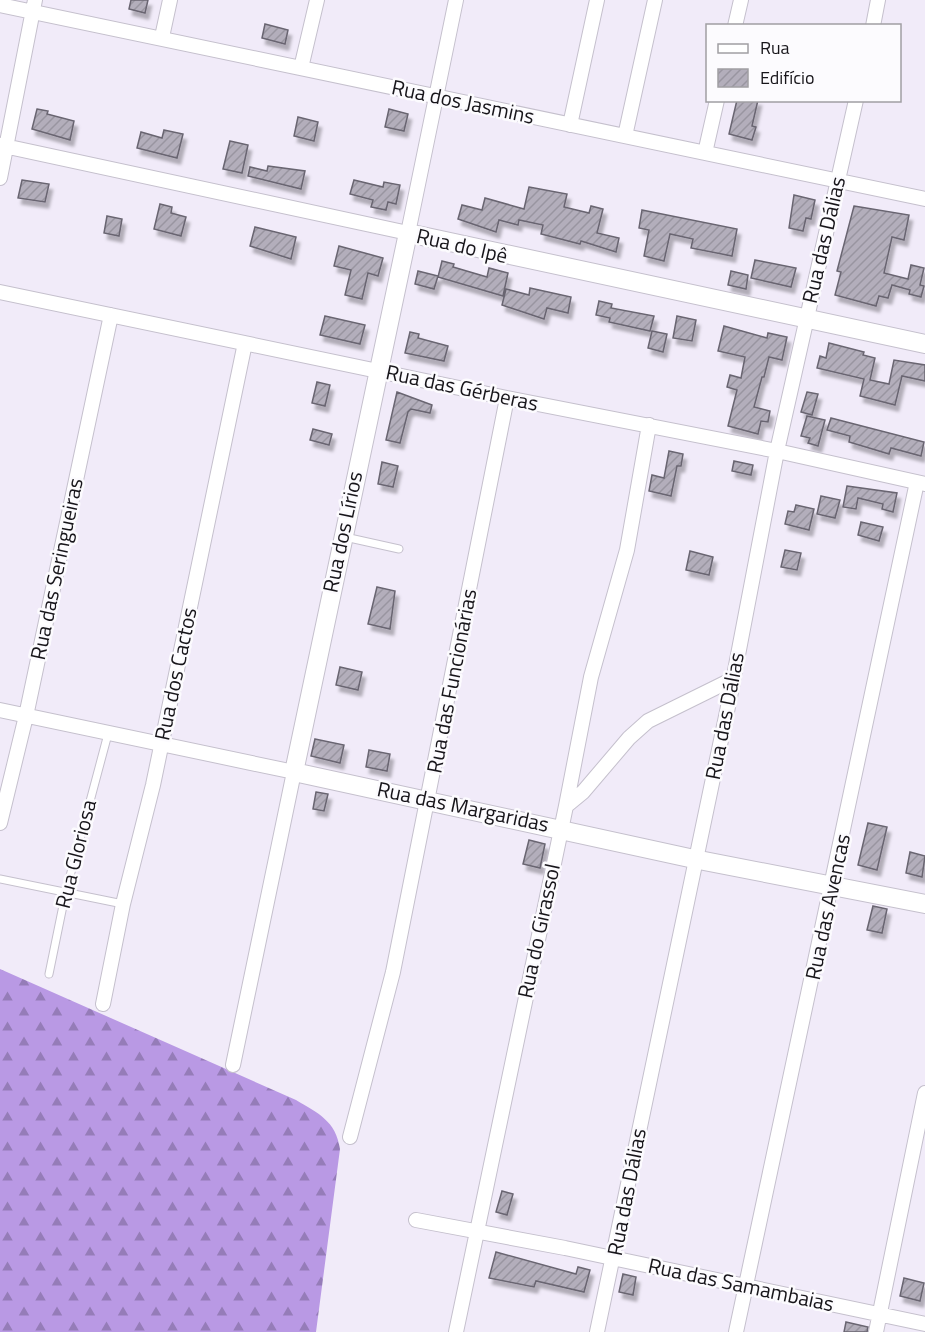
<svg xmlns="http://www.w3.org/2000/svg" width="925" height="1332" font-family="'Titillium Web',sans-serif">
<defs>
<pattern id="forest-firs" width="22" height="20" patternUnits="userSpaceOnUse" patternTransform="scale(1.5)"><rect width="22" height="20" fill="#b999e4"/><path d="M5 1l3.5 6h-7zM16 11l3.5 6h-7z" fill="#957cb8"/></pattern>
<pattern id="building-hatch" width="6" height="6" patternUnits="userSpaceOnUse" patternTransform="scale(1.5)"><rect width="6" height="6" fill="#b3aebb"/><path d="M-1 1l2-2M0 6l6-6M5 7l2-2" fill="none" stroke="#9995a0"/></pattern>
<filter id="shadow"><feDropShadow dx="3.5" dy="6" stdDeviation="1.5" flood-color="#0004"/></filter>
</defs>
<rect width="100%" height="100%" fill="#f1ebf9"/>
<path fill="url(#forest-firs)" d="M0 969 296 1100C318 1113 336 1121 340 1149L316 1332H0Z"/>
<path fill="url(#building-hatch)" stroke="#696571" stroke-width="1.5" filter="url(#shadow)" d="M131 0H148L145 13 129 9Z
M265 24 288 30 285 44 262 38Z
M737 100H758L752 126 756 127 752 140 729 134Z
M37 109 48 111 47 114 74 121 70 140 32 129Z
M389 109 408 114 404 131 385 127Z
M298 117 318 122 314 141 294 136Z
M164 130 183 134 177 158 137 148 141 132 162 138Z
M230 141 248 145 242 173 223 169Z
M268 166 305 171 301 189 248 176 250 167 267 171Z
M22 180 49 184 45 202 18 198Z
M354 180 383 187 384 182 400 185 396 204 388 202 386 210 371 207 373 200 350 194Z
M529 187 567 194 564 207 589 213 591 206 603 209 597 233 619 238 616 252 581 241 580 244 541 234 543 225 519 220 518 225 499 220 496 232 458 219 462 205 482 210 485 198 524 209Z
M794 195 815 200 811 219 806 218 803 231 789 228Z
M160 204 172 207 171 213 186 217 181 236 154 229Z
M854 206 909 215 904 240 892 237 884 273 908 279 911 265 924 268 920 285 924 286 921 297 909 294 910 290 892 285 888 298 879 296 876 306 835 295 841 272 837 271Z
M642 210 737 229 732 256 691 248 693 239 670 234 664 261 644 256 649 230 639 228Z
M107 216 122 219 119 236 104 233Z
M255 227 296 237 291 259 250 246Z
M339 246 383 258 378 276 368 273 362 299 345 295 351 270 334 266Z
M755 260 796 268 791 287 751 278Z
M442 261 454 264 453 267 487 277 489 268 508 273 503 296 438 277Z
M418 271 438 276 434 289 415 284Z
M731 271 748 275 746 289 728 285Z
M530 288 571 297 568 313 547 308 544 319 502 305 506 289 529 295Z
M599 301 612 304 611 308 654 316 650 331 609 322 610 318 596 315Z
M325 316 365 325 360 344 320 335Z
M677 316 696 320 692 341 673 338Z
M724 326 767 338 768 333 787 337 782 360 769 357 764 377H762L754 407 770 411 768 422 761 421 758 434 728 426 737 390 727 387 730 375 741 378 745 357 718 351Z
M652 331 667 334 663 352 648 348Z
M410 332 419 334 418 338 448 346 444 361 405 353Z
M829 343 864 352 863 355 875 358 870 380 889 384 894 360 925 365V381L902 376 895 405 860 396 864 379 817 368 820 356 826 358Z
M317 382 330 385 325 406 312 403Z
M397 392 432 405 430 413 411 409 408 412 400 443 386 440Z
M807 392 818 394 812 415 801 412Z
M807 416 825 420 818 446 808 443 810 438 801 436Z
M831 418 924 442 921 456 891 448 889 454 849 442 850 436 827 430Z
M313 429 332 434 329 445 310 440Z
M669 451 683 454 681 466H677L671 496 649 491 652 475 664 478Z
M734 461 753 465 751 475 732 471Z
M382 462 398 466 393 487 378 484Z
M847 486 897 493 893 512 882 509 883 504 858 498 856 509 843 507Z
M821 496 840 500 835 518 817 514Z
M796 505 814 509 809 530 785 524 788 511 794 512Z
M861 522 883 527 879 541 858 535Z
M785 550 801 553 797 570 781 567Z
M690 551 713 557 709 575 686 570Z
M377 587 395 591 390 629 368 624Z
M340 667 362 672 358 690 336 685Z
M315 739 344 745 340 763 311 756Z
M369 750 390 754 387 771 366 767Z
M316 792 328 794 324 811 313 809Z
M868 823 887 827 877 870 858 865Z
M529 840 545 844 540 868 523 864Z
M910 852 925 856 922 877 906 873Z
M873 906 887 909 882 933 867 930Z
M502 1191 513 1194 507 1215 496 1212Z
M496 1252 576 1274 578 1267 590 1270 584 1292 536 1281 534 1287 489 1278Z
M623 1274 636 1277 633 1295 619 1292Z
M904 1278 924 1283 920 1301 900 1296Z
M846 1322 868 1327 867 1332H844Z"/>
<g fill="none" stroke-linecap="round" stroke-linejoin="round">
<defs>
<path id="lane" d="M345 537 399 549
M0 879 123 904
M49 974 66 891 108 734"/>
<path id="street" d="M0 5 925 199
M735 26 741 0
M873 26 878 0
M162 37 170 0
M301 68 317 0
M570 125 597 0
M625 136 655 0
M0 145 408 233 456 0
M705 153 717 100
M0 178 35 0
M0 292 507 398 777 451 925 484
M0 710 294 772 233 1065
M566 806 583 792 629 738 648 721 733 679
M0 823 26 716 111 315
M103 1004 123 904 153 785 245 343
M350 1137 393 972 507 398
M416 1220 565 1248 925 1324
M456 1332 566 806 591 677 627 550 649 425
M597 1332 729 702 777 451 856 100
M736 1332 917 482
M876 1332 925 1093"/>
<path id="secondary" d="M925 344 408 233 294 772 694 859 925 904"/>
</defs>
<use href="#lane" stroke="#c5c0cd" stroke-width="9"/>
<use href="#street" stroke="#c5c0cd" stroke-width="16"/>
<use href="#secondary" stroke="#c5c0cd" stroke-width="20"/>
<use href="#lane" stroke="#fff" stroke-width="7"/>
<use href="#street" stroke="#fff" stroke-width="14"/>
<use href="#secondary" stroke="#fff" stroke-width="18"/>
</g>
<g text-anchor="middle" stroke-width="5" stroke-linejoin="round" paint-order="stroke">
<g font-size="21" fill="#17151a" stroke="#fcfbfe">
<text transform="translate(463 102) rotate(12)" y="7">Rua dos Jasmins</text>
<text transform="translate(824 240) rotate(-77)" y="7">Rua das Dálias</text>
<text transform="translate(462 246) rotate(13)" y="7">Rua do Ipê</text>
<text transform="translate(462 388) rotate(12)" y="7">Rua das Gérberas</text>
<text transform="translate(343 532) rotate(-78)" y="7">Rua dos Lírios</text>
<text transform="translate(57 569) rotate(-78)" y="7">Rua das Seringueiras</text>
<text transform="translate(176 674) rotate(-78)" y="7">Rua dos Cactos</text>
<text transform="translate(452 681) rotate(-79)" y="7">Rua das Funcionárias</text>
<text transform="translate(725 716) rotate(-79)" y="7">Rua das Dálias</text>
<text transform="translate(463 807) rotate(12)" y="7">Rua das Margaridas</text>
<text transform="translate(76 854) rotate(-76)" y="7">Rua Gloriosa</text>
<text transform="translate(828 907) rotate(-78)" y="7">Rua das Avencas</text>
<text transform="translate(539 931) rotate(-78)" y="7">Rua do Girassol</text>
<text transform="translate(627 1192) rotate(-79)" y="7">Rua das Dálias</text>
<text transform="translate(741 1285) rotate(12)" y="7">Rua das Samambaias</text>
</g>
</g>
<rect x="706" y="24" width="195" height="78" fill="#fcfbfe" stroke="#a09fa3" stroke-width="1.5"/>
<rect x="718" y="44" width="30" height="9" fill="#ffffff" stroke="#a09fa3" stroke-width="1.5"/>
<text x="760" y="54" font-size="18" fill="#17151a">Rua</text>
<rect x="718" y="69" width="30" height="18" fill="url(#building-hatch)" stroke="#a09fa3" stroke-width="1.5"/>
<text x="760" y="84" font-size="18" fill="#17151a">Edifício</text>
</svg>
